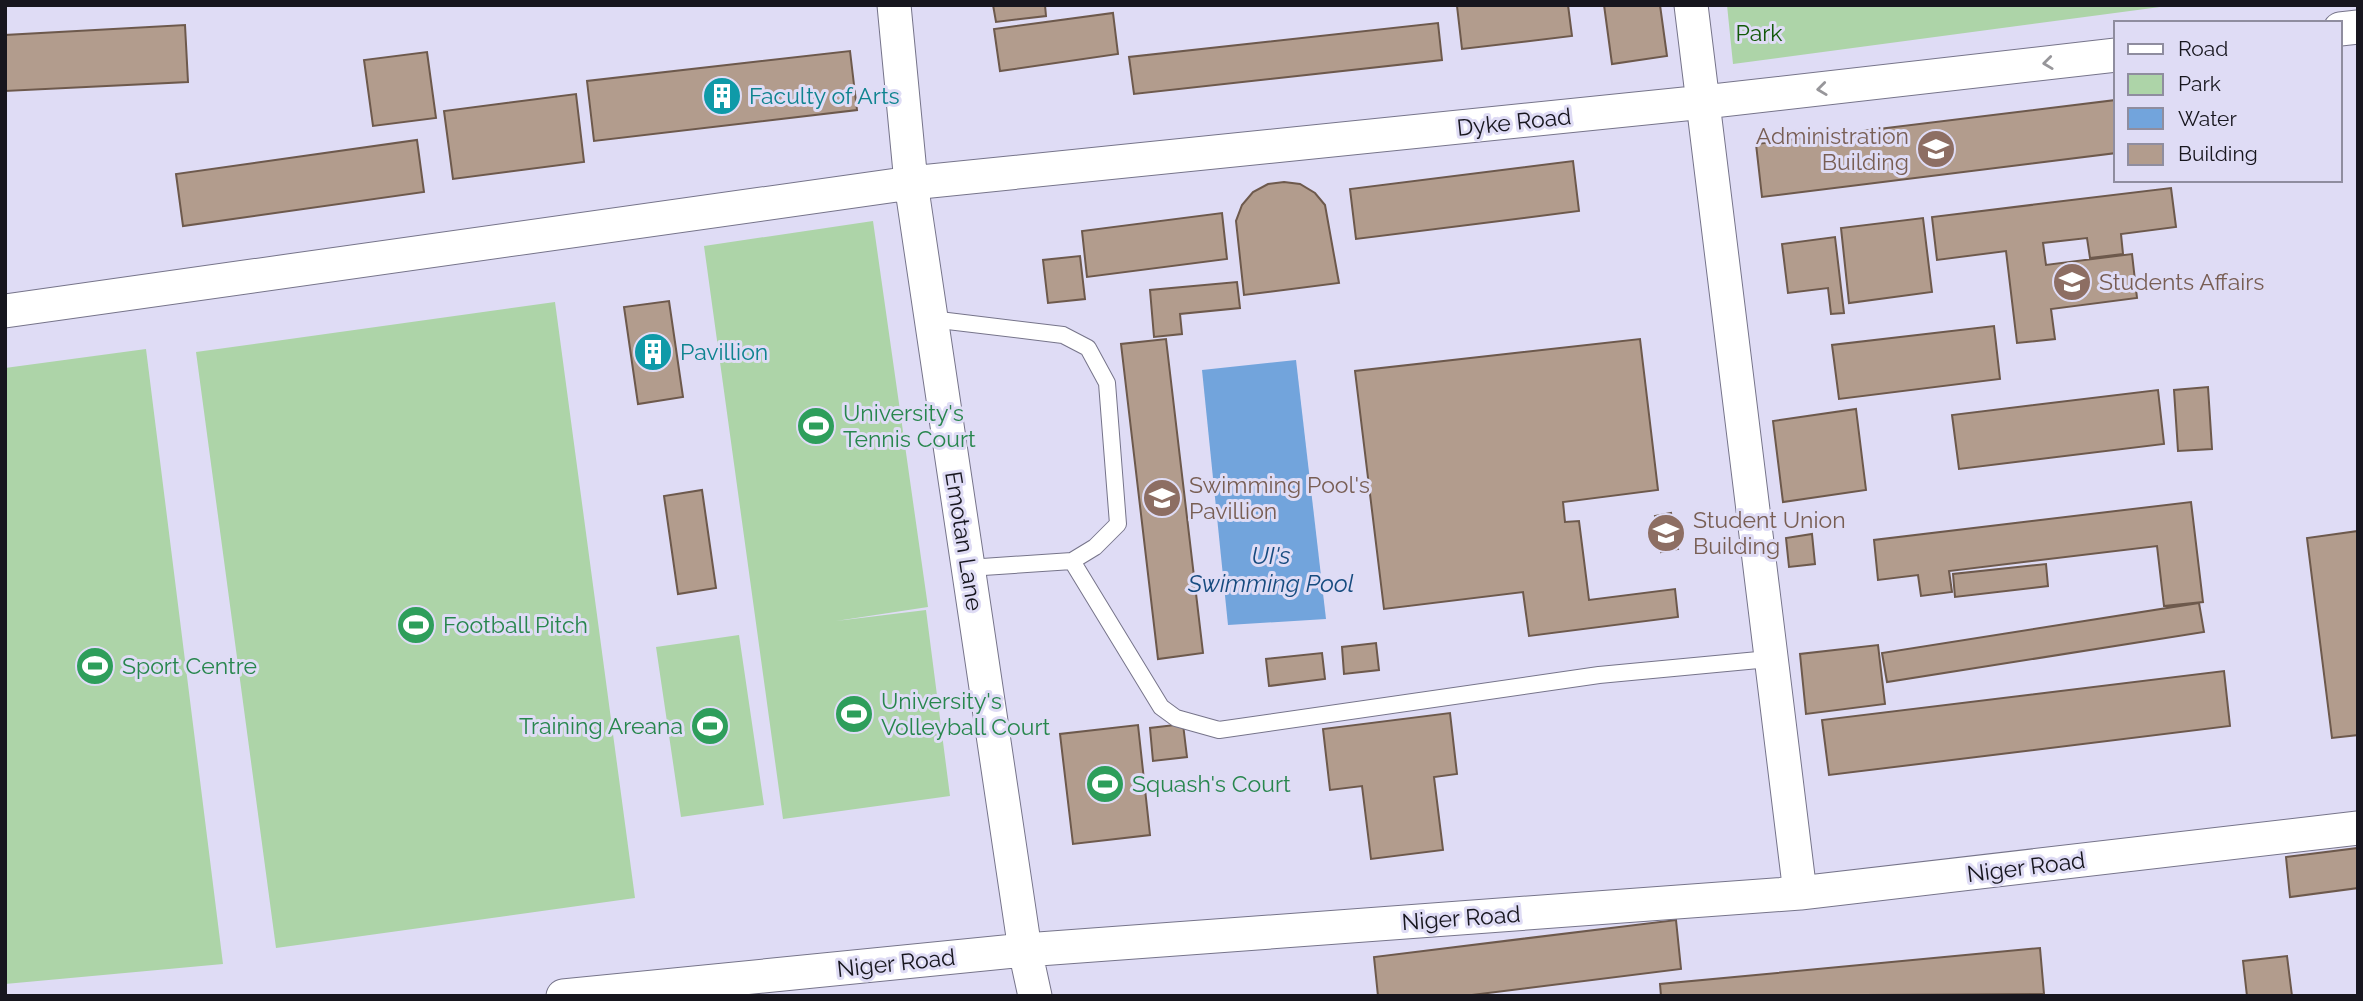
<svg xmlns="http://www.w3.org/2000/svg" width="2363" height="1001" font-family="Raleway,sans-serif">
<rect width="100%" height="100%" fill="#dfdcf5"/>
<path fill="#add4a8" d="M1727 5H2159L2160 7 1733 64Z
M873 221 928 607 836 621 926 610 950 796 783 819 704 246Z
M555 302 635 898 276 948 196 352Z
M146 349 223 964 5 984V368Z
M739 635 764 805 681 817 656 647Z"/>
<path fill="#72a4dc" d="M1296 360 1326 619 1228 625 1202 370Z"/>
<path fill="#b29c8d" stroke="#6d594c" stroke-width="2" d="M993 5H1045L1046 16 996 22Z
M1568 5 1572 36 1462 49 1457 6Z
M1604 5H1660L1667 56 1612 64Z
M1113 13 1118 54 1000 71 994 29Z
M1438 23 1442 60 1134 94 1129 57Z
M185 25 188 82 5 91V35Z
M850 51 857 110 594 141 587 81Z
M427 52 436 118 373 126 364 60Z
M576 94 584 162 453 179 444 111Z
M2116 100V153L1762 197 1756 144Z
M417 140 424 192 183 226 176 174Z
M1573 161 1579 211 1356 239 1350 189Z
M1284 182 1300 184 1315 193 1325 205 1339 283 1244 295 1236 221 1242 205 1253 192 1268 184Z
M2171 188 2176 227 2121 234 2123 254 2090 258 2087 238 2043 243 2046 265 2132 254 2137 298 2051 309 2055 339 2017 343 2006 251 1937 260 1932 217Z
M1222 213 1227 259 1087 277 1082 231Z
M1923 218 1932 292 1849 303 1841 228Z
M1835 237 1844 313 1831 314 1828 288 1788 293 1782 244Z
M1080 256 1085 299 1048 303 1043 260Z
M1237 282 1240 308 1180 314 1182 334 1154 337 1150 290Z
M669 301 683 397 638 404 624 307Z
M1994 326 2000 379 1839 399 1832 345Z
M1166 339 1203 653 1158 659 1121 344Z
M1640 339 1658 490 1563 502 1565 522 1579 521 1589 600 1675 589 1678 617 1529 636 1523 592 1384 609 1355 371Z
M2208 387 2212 449 2178 451 2174 390Z
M2158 390 2164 444 1959 469 1952 415Z
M1856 409 1866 490 1783 502 1773 421Z
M702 490 716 588 678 594 664 496Z
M2191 502 2203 602 2164 606 2157 546 1949 571 1952 592 1921 596 1918 575 1878 580 1874 540Z
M1671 513 1678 549 1661 552 1655 516Z
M2358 531V735L2332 738 2307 538Z
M1812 534 1815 564 1789 567 1786 538Z
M2046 564 2048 586 1955 597 1953 574Z
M2199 603 2204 632 1887 682 1882 653Z
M1376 643 1379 670 1344 674 1342 647Z
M1878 645 1885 704 1806 714 1800 654Z
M1322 653 1325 679 1269 686 1266 659Z
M2224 671 2230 726 1829 775 1822 720Z
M1450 713 1457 774 1434 777 1443 850 1371 859 1362 786 1330 790 1323 729Z
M1183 724 1187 757 1153 761 1150 728Z
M1138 725 1150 835 1073 844 1060 734Z
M2358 848V888L2290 897 2286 857Z
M1676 920 1681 969 1464 996H1378L1374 957Z
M2040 948 2044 994 1661 996 1660 984Z
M2287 956 2292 996H2247L2243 961Z"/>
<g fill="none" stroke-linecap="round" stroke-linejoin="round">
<defs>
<path id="lane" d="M931 319 1063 335 1088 348 1107 383 1118 524 1095 547 1072 561 968 568
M1072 561 1161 707 1176 718 1219 730 1599 675 1769 659"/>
<path id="street" d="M894 5 911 183 1025 950 1035 996
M1691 5 1800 893
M2340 29 2358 27
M5 311 911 183 1704 102 2116 55
M563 996 1025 950 1800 893 2358 828"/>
</defs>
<use href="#lane" stroke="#76748a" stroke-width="18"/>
<use href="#street" stroke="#76748a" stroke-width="35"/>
<use href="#lane" stroke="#fff" stroke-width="16"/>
<use href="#street" stroke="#fff" stroke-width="33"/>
</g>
<defs><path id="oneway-chevron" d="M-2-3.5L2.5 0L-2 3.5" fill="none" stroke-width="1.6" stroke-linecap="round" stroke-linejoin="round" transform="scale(1.75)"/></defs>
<g stroke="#97969a">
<use href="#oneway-chevron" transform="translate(2048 63) rotate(173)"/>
<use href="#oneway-chevron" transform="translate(1822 89) rotate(173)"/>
</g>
<defs>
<symbol id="building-disc" viewBox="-11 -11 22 22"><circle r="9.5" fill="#0f9aa8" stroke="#dfdcf5"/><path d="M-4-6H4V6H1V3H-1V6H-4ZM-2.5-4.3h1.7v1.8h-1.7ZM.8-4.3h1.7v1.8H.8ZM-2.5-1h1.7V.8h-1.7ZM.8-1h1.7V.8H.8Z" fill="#fff"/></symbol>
<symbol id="university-disc" viewBox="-11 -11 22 22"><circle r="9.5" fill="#8d6e63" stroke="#dfdcf5"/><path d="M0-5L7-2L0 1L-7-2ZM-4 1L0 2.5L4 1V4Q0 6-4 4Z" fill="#fff"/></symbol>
<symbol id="stadium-disc" viewBox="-11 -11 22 22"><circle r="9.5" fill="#2e9e5b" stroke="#dfdcf5"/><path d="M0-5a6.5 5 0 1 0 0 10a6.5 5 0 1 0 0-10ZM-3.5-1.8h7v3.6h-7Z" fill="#fff"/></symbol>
</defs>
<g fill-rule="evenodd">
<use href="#building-disc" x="700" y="74" width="44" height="44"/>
<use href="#university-disc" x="1914" y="127" width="44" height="44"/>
<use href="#university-disc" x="2050" y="260" width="44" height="44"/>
<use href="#building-disc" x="631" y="330" width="44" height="44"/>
<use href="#stadium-disc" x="794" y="404" width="44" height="44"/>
<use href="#university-disc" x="1140" y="476" width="44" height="44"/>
<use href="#university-disc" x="1644" y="511" width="44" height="44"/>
<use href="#stadium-disc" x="394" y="603" width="44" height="44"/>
<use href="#stadium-disc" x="73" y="644" width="44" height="44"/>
<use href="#stadium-disc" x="832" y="692" width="44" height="44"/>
<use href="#stadium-disc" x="688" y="704" width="44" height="44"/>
<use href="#stadium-disc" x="1083" y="762" width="44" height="44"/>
</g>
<g text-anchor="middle" stroke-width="6" stroke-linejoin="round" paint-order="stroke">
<g font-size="23" fill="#125909" stroke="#dfdcf5">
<text x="1759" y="41">Park</text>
</g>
<g font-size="23" fill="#0d838f" stroke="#dfdcf5" text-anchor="start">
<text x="749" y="104">Faculty of Arts</text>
<text x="680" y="360">Pavillion</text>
</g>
<g font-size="23" fill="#17161e" stroke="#dfdcf5">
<text transform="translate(1514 122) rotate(-6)" y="8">Dyke Road</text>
<text transform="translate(964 541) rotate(81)" y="8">Emotan Lane</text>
<text transform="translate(2026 867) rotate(-7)" y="8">Niger Road</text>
<text transform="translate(1461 918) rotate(-4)" y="8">Niger Road</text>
<text transform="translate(896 963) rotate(-6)" y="8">Niger Road</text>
</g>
<g font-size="23" fill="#785e54" stroke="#dfdcf5" text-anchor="start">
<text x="1909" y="144" text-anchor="end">Administration<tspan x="1909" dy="26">Building</tspan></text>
<text x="2099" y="290">Students Affairs</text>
<text x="1189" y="493">Swimming Pool's<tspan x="1189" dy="26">Pavillion</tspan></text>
<text x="1693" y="528">Student Union<tspan x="1693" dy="26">Building</tspan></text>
</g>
<g font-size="23" fill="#27864d" stroke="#dfdcf5" text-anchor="start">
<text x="843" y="421">University's<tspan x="843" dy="26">Tennis Court</tspan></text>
<text x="443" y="633">Football Pitch</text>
<text x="122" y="674">Sport Centre</text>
<text x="881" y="709">University's<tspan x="881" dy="26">Volleyball Court</tspan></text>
<text x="683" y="734" text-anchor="end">Training Areana</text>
<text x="1132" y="792">Squash's Court</text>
</g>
<g font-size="24" font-style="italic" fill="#164b7f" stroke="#dfdcf5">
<text x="1271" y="564">UI's<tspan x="1271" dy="28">Swimming Pool</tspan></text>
</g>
</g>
<rect width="2363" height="1001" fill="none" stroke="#17161e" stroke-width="14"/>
<rect x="2114" y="21" width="228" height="161" fill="#dfdcf5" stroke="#8f8d9f" stroke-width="2"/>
<rect x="2128" y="44" width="35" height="10" fill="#ffffff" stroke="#8f8d9f" stroke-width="2"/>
<text x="2178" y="56" font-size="21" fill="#17161e">Road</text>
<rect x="2128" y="74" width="35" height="21" fill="#add4a8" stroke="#8f8d9f" stroke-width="2"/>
<text x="2178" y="91" font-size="21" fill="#17161e">Park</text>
<rect x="2128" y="108" width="35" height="21" fill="#72a4dc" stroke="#8f8d9f" stroke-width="2"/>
<text x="2178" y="126" font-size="21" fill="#17161e">Water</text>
<rect x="2128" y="144" width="35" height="21" fill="#b29c8d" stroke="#8f8d9f" stroke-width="2"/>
<text x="2178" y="161" font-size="21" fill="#17161e">Building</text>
</svg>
